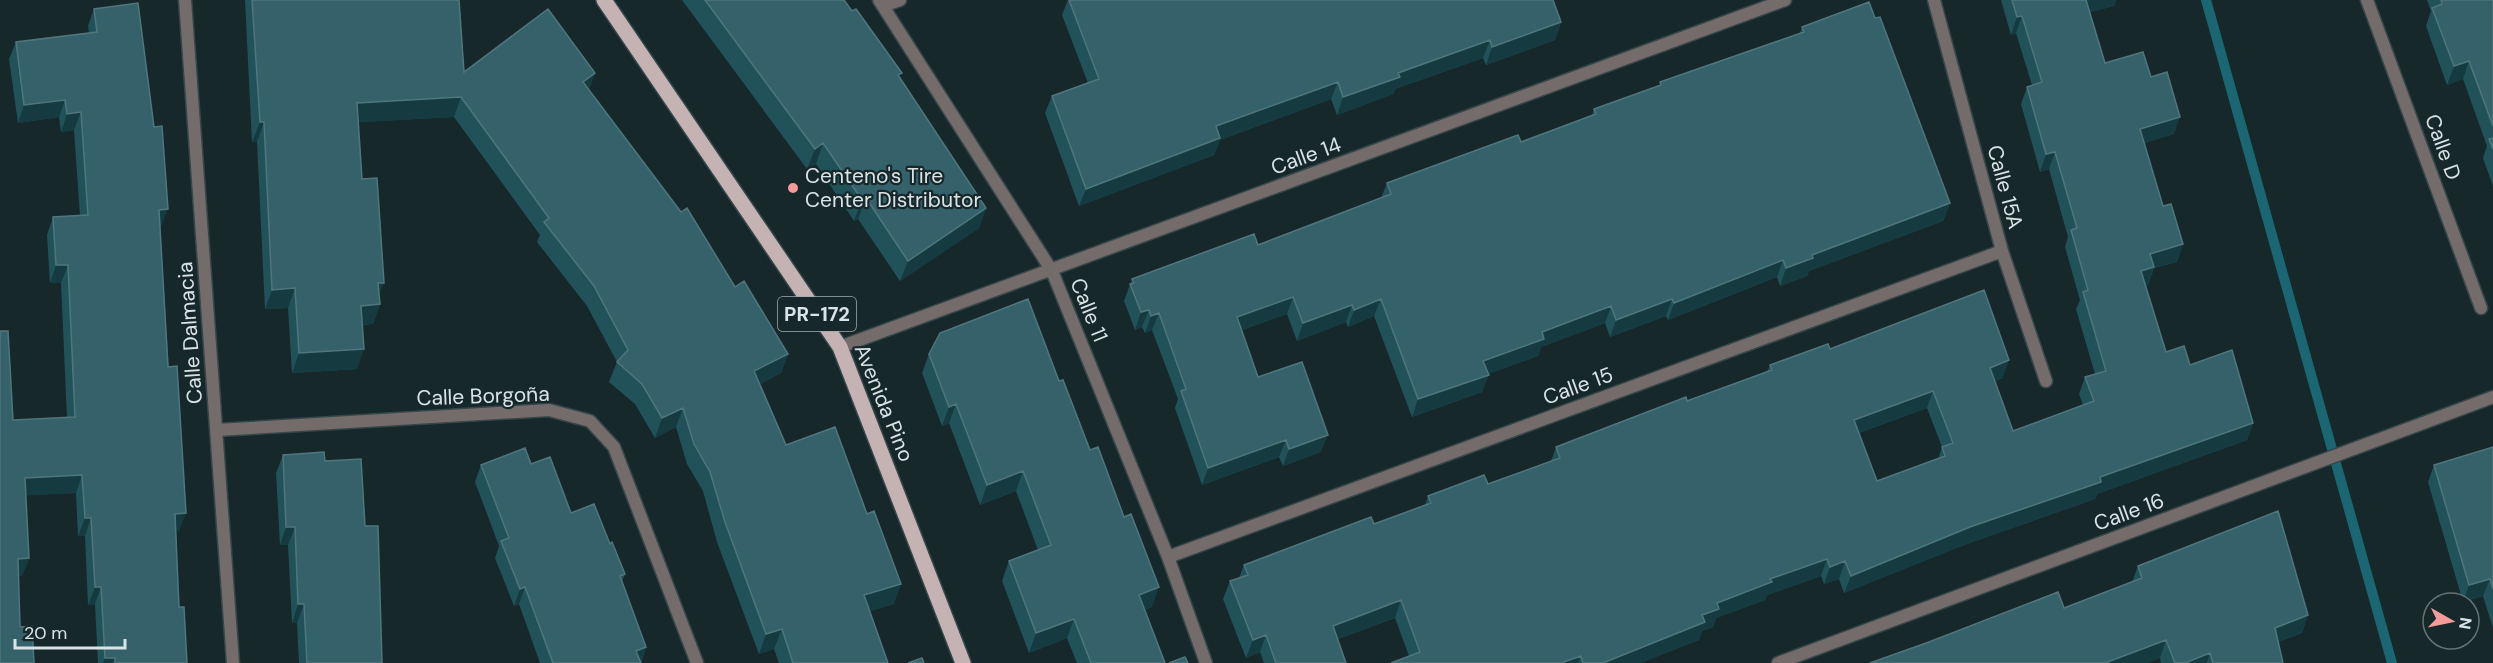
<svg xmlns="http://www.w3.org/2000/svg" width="2493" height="663" font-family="'DM Sans',sans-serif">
<rect width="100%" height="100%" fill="#17282b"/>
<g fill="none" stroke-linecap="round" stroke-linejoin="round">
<path stroke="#1a6673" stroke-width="10" d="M2206 0 2392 663"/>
<defs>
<path id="minor" d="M185 0 233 663
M879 0 1052 271 1168 557 1206 663
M1934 0 2002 251 2046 381
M2367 0 2481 308
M883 6 900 0
M840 347 1785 0
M217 430 549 410 590 421 614 447 697 663
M1168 557 2002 251"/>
<path id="tertiary" d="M1778 663 2493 397"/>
<path id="primary" d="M604 0 840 347 963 663"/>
</defs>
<use href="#minor" stroke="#364649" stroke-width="15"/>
<use href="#tertiary" stroke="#364649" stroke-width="15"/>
<use href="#primary" stroke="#364649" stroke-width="18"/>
<use href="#minor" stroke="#746b6b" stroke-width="12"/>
<use href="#tertiary" stroke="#746b6b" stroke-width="12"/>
<use href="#primary" stroke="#c4b3b2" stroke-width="15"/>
</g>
<path fill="#21525a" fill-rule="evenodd" d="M245 0H459L464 72 589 90 735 287 788 354 781 373 760 384 786 445 894 604 870 611 888 663H779L774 649 759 654 717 542 703 491 687 464 676 427 655 438 635 404 609 382 617 362 587 306 537 242 540 235 454 117 358 122 362 179 380 304 373 324 362 325 357 369 292 373 288 308 265 309 257 142H252Z
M682 0H844L900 79 986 208 979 228 900 281 858 219 854 221 816 164 807 169Z
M1068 0H1553L1561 22 1555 40 1486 65 1483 58 1395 89 1393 94 1337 115 1331 99 1220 140 1214 155 1079 206 1045 113 1052 96 1088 83 1062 15Z
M2001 0H2116L2114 6 2090 12 2105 63 2151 77 2174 134 2144 143 2163 206 2183 244 2177 262 2154 268 2148 285 2146 286 2166 352 2190 365 2253 423 2247 440 2097 494 2095 499 1964 545 1844 593 1839 579 1824 584 1821 576 1767 595 1765 600 1716 618 1713 627 1702 631 1699 640 1640 663H1391L1409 656 1395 618 1338 639 1346 663H1264L1260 652 1246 658 1223 599 1230 581 1239 578 1244 565 1374 524 1425 505 1428 496 1488 484 1551 461 1556 447 1687 401 1767 372 1770 365 1830 349 2003 378 1995 381 2013 431 2083 405 2079 394 2085 377 2095 374 2076 309 2080 300 2065 247 2068 237 2049 169 2040 172 2021 104 2027 87 2032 85 2016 33 2011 35ZM1927 408 1942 447 1938 459 1877 481 1859 433Z
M2427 0H2493V186L2483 158 2487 146 2463 79 2447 85 2426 26 2431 11Z
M94 9 161 227H160L179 531H176L179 607 187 663H98L95 604 88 605 85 536H78L76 493 26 495 29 558 22 576H19L0 663 13 420 67 418 61 283H50L47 235 53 217 80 216 74 130 61 132 59 117 18 123 9 59 16 42 89 33 88 26Z
M1802 27 1950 203 1943 221 1809 271 1807 276 1780 286 1777 277 1668 320 1666 316 1610 337 1605 323 1541 347 1538 356 1488 374 1482 392 1412 417 1374 316 1348 327 1346 322 1297 341 1287 314 1242 330 1258 377 1321 452 1283 466 1279 457 1202 485 1175 408 1178 399 1152 330 1145 333 1142 327 1135 330 1124 301 1132 279 1258 245 1381 198 1387 183 1521 142 1592 115 1594 109 1659 86 1660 82 1800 33Z
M929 354 1059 381 1090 450 1152 607 1145 610 1165 663H1077L1067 638 1029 653 1002 581 1009 561 1038 550 1016 491 980 505 949 423 942 426 922 373Z
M2493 447V628L2483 596 2463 602 2428 482 2434 465Z
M283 455 325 461 365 526 382 663H299L297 623H292L288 545H280L276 473Z
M531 464 571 513 610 544 625 574 622 582 646 647 641 663H540L519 604 514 606 495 558 499 546 475 482 481 465Z
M2138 566 2308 615 2302 633 2278 642 2283 663H2161L2160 658 2146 663H1870L2064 608 2132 582Z"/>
<path fill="#153b41" d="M2085 0H2116L2114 6 2079 15Z
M2022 16 2016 33 2011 35 2017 17Z
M1561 22 1555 40 1486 65 1492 47Z
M1490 40 1483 58 1395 89 1393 94 1337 115 1343 97 1398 73Z
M2469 61 2463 79 2447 85 2454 66Z
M595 73 588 93 583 82Z
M1338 82 1331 99 1220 140 1214 155 1079 206 1086 189 1216 126Z
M461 97 454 117 350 123 357 103Z
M65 100 59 117 18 123 24 105Z
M81 112 74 130 61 132 67 114Z
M2180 117 2174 134 2134 146 2140 129Z
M260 122H264L257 142H252Z
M823 143 816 164 807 169 815 149Z
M2055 152 2049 169 2040 172 2046 154Z
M866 198 858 219 854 221 862 200Z
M1950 203 1943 221 1809 271 1807 276 1780 286 1786 268 1812 255Z
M986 208 979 228 900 281 908 261Z
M168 209 161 227 152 228 159 210Z
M2183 244 2177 262 2154 268 2148 285 2135 289 2141 271 2150 254Z
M1783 260 1777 277 1668 320 1674 303Z
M56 265H68L61 283H50Z
M378 283H384L376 302Z
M295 288 288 308 265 309 272 290Z
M1293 297 1287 314 1231 334 1237 317Z
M1381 299 1374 316 1348 327 1354 310Z
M1672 299 1666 316 1610 337 1616 320Z
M380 304 373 324 354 325 361 306Z
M1352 305 1346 322 1297 341 1303 323Z
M1611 306 1605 323 1541 347 1538 356 1477 378 1483 361 1542 332Z
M1149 310 1142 327 1135 330 1141 312Z
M1159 313 1152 330 1145 333 1151 316Z
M364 349 357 369 292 373 299 353Z
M788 354 781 373 747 391 754 371Z
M2009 360 2003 378 1983 385 1990 368Z
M1489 375 1482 392 1412 417 1418 399Z
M1933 391 1927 408 1848 437 1854 420Z
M956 404 949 423 942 426 949 407Z
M683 408 676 427 655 438 662 418Z
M2253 423 2247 440 2097 494 2095 499 1964 545 1844 593 1851 576 1970 527 2100 477Z
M1328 435 1321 452 1283 466 1289 449Z
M1286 440 1279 457 1202 485 1208 468Z
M1023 471 1016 491 980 505 987 485Z
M82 475 76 493 19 496 25 478Z
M186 513 179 531 169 532 175 514Z
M85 518H91L85 536H78Z
M286 527H295L288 545H280Z
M29 558 22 576H12L18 559Z
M1827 559 1821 576 1767 595 1765 600 1716 618 1713 627 1702 631 1699 640 1640 663H1603L1702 615 1717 603 1770 579Z
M1845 561 1839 579 1824 584 1830 567Z
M2490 579 2483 596 2463 602 2469 585Z
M901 584 894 604 857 615 864 595Z
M95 587H101L95 604 88 605Z
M525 587 519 604 514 606 520 589Z
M1159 587 1152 607 1132 615 1139 595Z
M1401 600 1395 618 1327 643 1333 626Z
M298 604H304L297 623H292Z
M2308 615 2302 633 2268 646 2275 628Z
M1074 619 1067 638 1029 653 1036 633Z
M782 629 774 649 759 654 766 634Z
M1266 635 1260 652 1246 658 1253 640Z
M2166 640 2160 658 2146 663H2104Z
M646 647 640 663 636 651Z
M2210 653 2207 663H2185Z
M1581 656 1578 663H1561Z
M105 658H115L113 663H103Z"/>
<path fill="#35626a" stroke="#4f767d" stroke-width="1.5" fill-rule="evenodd" d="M252 0H459L464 72 548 9 595 73 583 82 681 212 687 208 735 287 744 281 788 354 754 371 786 445 835 427 867 514 874 511 901 584 864 595 888 663H793L782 629 766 634 725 522 710 472 694 444 683 408 662 418 642 384 617 362 628 350 594 286 544 222 549 218 461 97 357 103 362 179 377 178 384 283H378L380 304 361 306 364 349 299 353 295 288 272 290 264 122H260Z
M705 0H844L852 11 856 9 902 73 898 75 986 208 908 261 866 198 862 200 823 143 815 149Z
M1069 0H1553L1561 22 1492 47 1490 40 1398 73 1400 77 1343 97 1338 82 1216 126 1220 138 1086 189 1052 96 1099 79Z
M2012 0H2086L2105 63 2143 52 2151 77 2167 72 2180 117 2140 129 2163 206 2171 204 2183 244 2150 254 2154 267 2141 271 2166 352 2184 346 2190 365 2232 350 2253 423 2100 477 2101 482 1970 527 1851 576 1845 561 1830 567 1827 559 1770 579 1772 582 1717 603 1719 609 1702 615 1705 622 1603 663H1583L1581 656 1561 663H1391L1420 652 1401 600 1333 626 1346 663H1276L1266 635 1253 640 1230 581 1248 575 1244 565 1371 517 1374 524 1431 503 1428 496 1484 475 1488 484 1560 458 1556 447 1686 397 1687 401 1772 370 1770 365 1828 344 1830 349 1984 290 2009 360 1990 368 2013 431 2094 401 2085 377 2106 371 2083 292 2088 290 2071 230 2077 228 2055 152 2046 154 2027 87 2042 82 2022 16 2017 17ZM1933 391 1953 443 1942 447 1945 456 1877 481 1854 420Z
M2441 0H2493V126L2469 61 2454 66 2432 8 2442 4Z
M1869 2 1875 18 1880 17 1950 203 1812 255 1813 258 1786 268 1783 260 1674 303 1672 299 1616 320 1611 306 1542 332 1544 339 1483 361 1489 375 1418 399 1381 299 1354 310 1352 305 1303 323 1293 297 1237 317 1258 377 1302 362 1328 435 1289 449 1286 440 1208 468 1181 391 1186 389 1159 313 1151 316 1149 310 1141 312 1130 284 1134 283 1132 279 1254 234 1258 245 1391 194 1387 183 1518 135 1521 142 1596 114 1594 109 1661 85 1660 82 1804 32 1802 27Z
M138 3 154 127 162 126 168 209 159 210 168 367 177 366 186 513 175 514 179 607H184L187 663H115V658H105L101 587H95L91 518H85L82 475 25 478 29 558 18 559 20 627 32 626 34 663H0V331H8L13 420 75 417 68 265H56L53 217 88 215 81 112 67 114 65 100 24 105 16 42 97 32 94 9Z
M2493 138V149L2489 139Z
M1028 299 1059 381 1063 380 1090 450 1098 447 1124 517 1131 514 1159 587 1139 595 1165 663H1091L1074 619 1036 633 1009 561 1051 545 1023 471 987 485 956 404 949 407 929 354 940 333Z
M2493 447V589L2490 579 2469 585 2434 465Z
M525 448 531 464 550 457 571 513 594 504 610 544 612 542 625 574 620 576 646 647 636 651 641 663H553L525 587 520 589 501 541 509 538 481 465Z
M324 452 325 461 361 459 365 526H378L382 663H307L304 604H298L295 527H286L283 455Z
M2278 511 2308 615 2275 628 2283 663H2213L2210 653 2185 663H2175L2166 640 2105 663H1870L1929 642 2058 592 2064 608 2142 578 2138 566Z
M1185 657 1188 663H1169Z
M922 658 924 663H908Z"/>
<circle fill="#f59b9c" stroke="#17282b" stroke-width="2" cx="793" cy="188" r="6"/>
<g text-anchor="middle" stroke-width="4.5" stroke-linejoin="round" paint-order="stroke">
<rect fill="#17282b" stroke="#a0acae" stroke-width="1.5" x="778" y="297" width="78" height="34" rx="4.5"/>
<g font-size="20" font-weight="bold" fill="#dae4e6">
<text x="817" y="321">PR-172</text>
</g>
<g font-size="21" fill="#dae4e6" stroke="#17282b">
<text transform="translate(2443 147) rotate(70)" y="7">Calle D</text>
<text transform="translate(1306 156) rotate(-20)" y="7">Calle 14</text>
<text transform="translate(2005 187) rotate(75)" y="7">Calle 15A</text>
<text transform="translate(1089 310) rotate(68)" y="7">Calle 11</text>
<text transform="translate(190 333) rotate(-94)" y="7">Calle Dalmacia</text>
<text transform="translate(1578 386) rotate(-20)" y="7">Calle 15</text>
<text transform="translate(483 396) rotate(-2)" y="7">Calle Borgoña</text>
<text transform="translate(884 403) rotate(68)" y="7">Avenida Pino</text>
<text transform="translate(2129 512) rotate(-20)" y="7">Calle 16</text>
</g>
<g font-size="21" fill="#dae4e6" stroke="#17282b" text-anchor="start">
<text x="805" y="183">Centeno's Tire<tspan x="805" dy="24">Center Distributor</tspan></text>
</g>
</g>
<g transform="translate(2451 621) rotate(99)"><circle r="28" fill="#17282b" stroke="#657376" stroke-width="1.5"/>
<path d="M0-4.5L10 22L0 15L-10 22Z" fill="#f59b9c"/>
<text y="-9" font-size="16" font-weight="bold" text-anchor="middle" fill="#dae4e6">N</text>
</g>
<path d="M15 639v9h110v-9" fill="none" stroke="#dae4e6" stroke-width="3"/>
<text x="24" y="639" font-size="18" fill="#dae4e6" stroke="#17282b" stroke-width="4.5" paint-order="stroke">20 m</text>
</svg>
